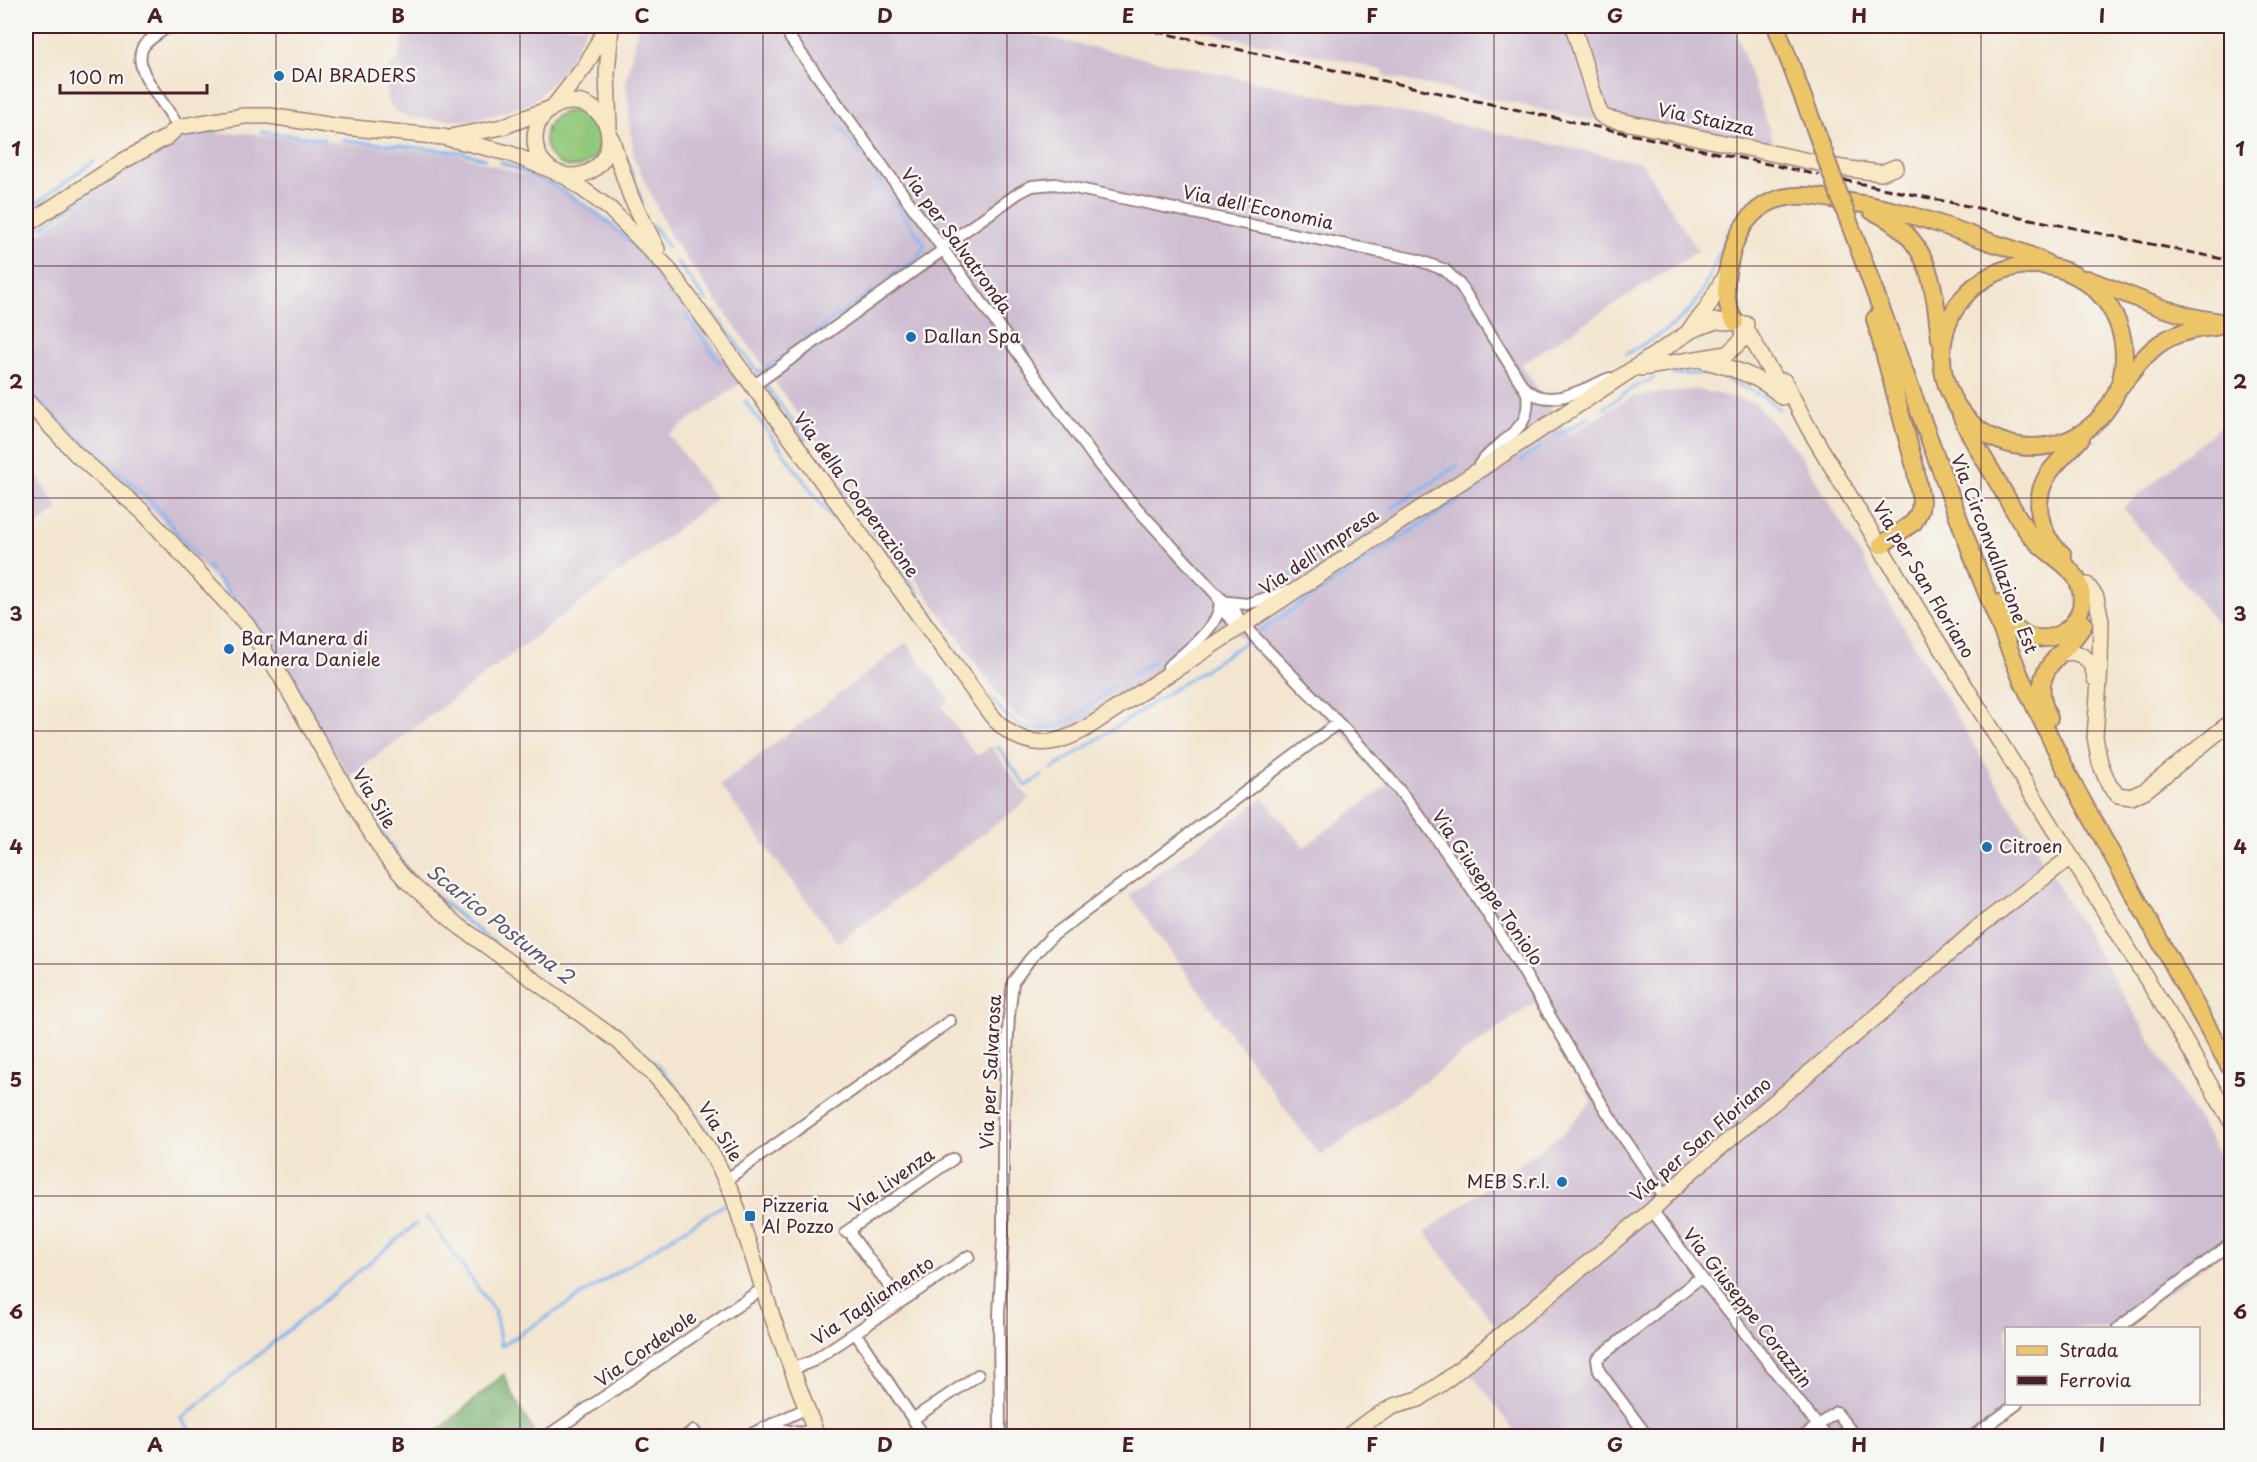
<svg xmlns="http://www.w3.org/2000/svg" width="2257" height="1462" font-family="'Playpen Sans',sans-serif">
<rect width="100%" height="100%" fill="#f6f6f2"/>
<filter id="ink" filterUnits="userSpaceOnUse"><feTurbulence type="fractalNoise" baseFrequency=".0167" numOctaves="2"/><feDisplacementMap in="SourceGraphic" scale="12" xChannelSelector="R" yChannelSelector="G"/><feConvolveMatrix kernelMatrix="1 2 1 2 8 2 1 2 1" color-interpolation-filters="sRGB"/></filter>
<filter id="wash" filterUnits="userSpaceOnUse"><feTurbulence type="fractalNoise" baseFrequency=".008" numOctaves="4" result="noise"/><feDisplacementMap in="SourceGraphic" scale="24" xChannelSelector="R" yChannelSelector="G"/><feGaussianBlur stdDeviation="1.35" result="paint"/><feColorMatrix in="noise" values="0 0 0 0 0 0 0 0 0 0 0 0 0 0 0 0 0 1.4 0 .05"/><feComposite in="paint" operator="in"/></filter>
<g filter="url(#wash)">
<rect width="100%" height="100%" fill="#f3e5cf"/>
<path fill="#cebed2" d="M406 26H587L565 69 539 96 528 105 472 121 409 118 396 111 388 101 386 91 390 66 398 61Z
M638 26H992L1642 163 1698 251 1521 364 1568 435 1631 397 1696 389 1755 403 1800 454 2231 1175V1246L2119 1328H2006V1404H2016L1971 1436H1518L1468 1369 1498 1329 1425 1232 1565 1131 1592 1101 1535 1002 1320 1156 1129 895 1263 798 1304 847 1388 785 1345 736 1231 629 1076 730H1043L1013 715 671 237 634 159 626 83Z
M1175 26H1734L1775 147 1614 125 1385 76 1383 71 1354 63Z
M242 133 457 154 537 179 596 212 646 257 701 326 741 383 669 435 716 500 349 777 285 667 255 624 159 518 75 439 26 381V243L152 152 209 134Z
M2231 418V641L2123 508Z
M26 456 58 510 26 533Z
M906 643 950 701 942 706 962 737 977 756 991 746 1029 799 838 943 720 785Z"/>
<path fill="#93c97c" stroke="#6e7454" stroke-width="1.5" d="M545 139a28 28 0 1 1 56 0a28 28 0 1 1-56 0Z"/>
<path fill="#76ad6c" stroke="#60664c" stroke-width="1.5" d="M504 1374 510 1389 536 1436H432Z"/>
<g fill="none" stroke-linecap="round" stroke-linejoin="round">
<path stroke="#83b5ef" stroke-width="3" d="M839 127 861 155
M262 132 324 139
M342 140 460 152 485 159
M172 142 217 131
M626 157 643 205
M500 162C554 183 603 210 641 254 653 268 663 284 674 299
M875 175 925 245 918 257 890 277
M26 211 94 161
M653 225 668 248
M42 227 113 177
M677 262 707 302
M713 311 758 373
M685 314 720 363
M795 347 872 291
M1626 354C1651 340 1678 326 1696 302 1722 264 1725 199 1780 188
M757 371 763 370 783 356
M1673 375 1712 373 1762 396 1779 409
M26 386 52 414 153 503 197 556
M767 387 806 439
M745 401 833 520
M1604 408 1634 387 1654 378
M1556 437 1589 417
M1521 460 1541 447
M833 477 861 515
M1392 508 1458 465
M870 528 875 535
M1344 540 1360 529
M883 546 919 594
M207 566 211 570
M217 578 242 607
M1280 583 1317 557
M927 606 935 618
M251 617 281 656
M1260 631 1492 478
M944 632 971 670
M290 672 330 747
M1133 674 1155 661
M990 696C995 702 999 709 1005 714 1044 753 1082 710 1114 686
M998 747 1026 786 1042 776
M1052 769 1249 640
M365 808 411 875 467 922 496 944
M628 1040C663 1066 686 1097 708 1134
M724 1160 729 1169
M427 1216 495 1312 501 1346 723 1205
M2109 1328 2232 1236
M196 1436 181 1419 416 1224
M1965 1436 1971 1432"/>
</g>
</g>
<g filter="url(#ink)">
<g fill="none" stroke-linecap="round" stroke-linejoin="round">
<defs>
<path id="street" d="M169 26C161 32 148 39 143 47 130 71 169 106 178 127
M790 38 1100 466 1121 491 1215 593C1229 607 1237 604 1240 628
M941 248 1020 192 1032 186 1055 184 1418 260 1445 270 1461 286 1527 393C1531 424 1515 430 1496 448 1489 453 1484 459 1479 465
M753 386 943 250
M1524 387C1548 412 1585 388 1610 378
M1220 602 1226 614 1240 628
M1228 602 1247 604 1288 591
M1246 624 1253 635C1305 690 1361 742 1408 801 1481 894 1539 998 1599 1099 1619 1133 1643 1165 1665 1197
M1168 667C1183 654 1231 618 1217 596
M726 1180 950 1021
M1652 1210 1701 1277 1826 1436
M851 1230 853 1238 893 1291 897 1305
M846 1232 953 1159
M2118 1328 2232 1243
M856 1334 924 1436
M792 1369 813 1361 969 1256
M913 1419 978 1375
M768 1427 800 1433 815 1429
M547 1436 756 1293 764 1290
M685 1436 694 1431 698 1436
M747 1436 807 1408
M1000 1436 999 1315 1003 1236V1123L1009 1016 1013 982 1030 959 1051 937 1338 723
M1647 1436 1599 1371 1597 1359 1701 1277
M1804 1436 1836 1412 1855 1436
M1973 1436 2017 1404"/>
<path id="secondary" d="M1573 26 1598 108 1601 115 1606 118 1842 168 1881 173 1896 167
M535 139a37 37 0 1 1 74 0a37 37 0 1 1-74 0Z
M554 106 586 65 607 26
M609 127 607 74 611 26
M455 136 502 127 549 109
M611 138 631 197 657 249
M562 174 610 209 667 267 991 715C1018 747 1049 750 1085 729L1692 330 1716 321 1738 323C1760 340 1764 376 1788 388
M26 225 123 161 167 137 178 127 244 116H270L334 126 443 137 508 153 556 172
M1690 329 1706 310 1727 272
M1704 361C1731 367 1762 377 1782 397
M1641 368 1727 354 1742 340 1746 324
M1784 381 1808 427 1923 618 2179 1031 2232 1123
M26 400 77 455 143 512 246 624 277 670 367 826 387 858 407 881 459 926 618 1041 656 1077 684 1110 715 1159 732 1193 773 1319 817 1436
M2087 585 2096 597 2101 620 2100 667 2095 737 2100 763 2109 785 2118 795 2131 797 2146 790 2232 721
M2057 655C2077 648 2093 657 2095 679
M1348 1436 1368 1421 1394 1406 1419 1399 1444 1382 1652 1210 1692 1171 1894 1002 1981 925 2071 857"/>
<path id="primary" d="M1776 26 1820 142
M1872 211C1930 236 1934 284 1940 339
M1849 222 1980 576 2021 678 2074 786 2232 1071
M1942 356a91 91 0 1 1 182 0a91 91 0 1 1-182 0Z
M2087 279 2162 308 2192 317 2232 324
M1875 319 1915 467 1921 500 1920 510 1914 522 1881 545
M1735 322C1721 297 1725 275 1733 248 1741 224 1757 204 1782 198 1804 192 1828 199 1850 202 1899 209 1944 225 1990 242 2009 248 2028 253 2046 263
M2122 385C2151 347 2164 331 2215 327
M1961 415C1970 438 1984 458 1996 479 2008 499 2018 521 2033 538 2047 555 2074 565 2080 587 2092 627 2043 655 2014 627 2007 620 2004 611 2000 603
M2063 555C2039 535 2031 500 2049 473 2058 460 2071 450 2081 438
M2049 718C2025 668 2064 659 2084 624"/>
</defs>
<use href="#street" stroke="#9e827d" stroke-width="14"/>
<use href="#secondary" stroke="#9e827d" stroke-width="18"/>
<use href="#primary" stroke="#9e827d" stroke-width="20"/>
<use href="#street" stroke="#fff" stroke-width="10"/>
<use href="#secondary" stroke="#f8e8c3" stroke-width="15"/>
<use href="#primary" stroke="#edc569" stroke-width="16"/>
<path stroke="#4a1f2b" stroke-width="3" stroke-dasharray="9 4.5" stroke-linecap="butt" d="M1130 26 1819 175
M1843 180 2232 261"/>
<defs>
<path id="primary-bridge" d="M1820 142 1849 222"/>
</defs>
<use href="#primary-bridge" stroke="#9e827d" stroke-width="20" stroke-linecap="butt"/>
<use href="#primary-bridge" stroke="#edc569" stroke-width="16"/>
</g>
</g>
<path fill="none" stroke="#4a1f2b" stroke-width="1.5" stroke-opacity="0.55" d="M276 26V1436M520 26V1436M763 26V1436M1007 26V1436M1250 26V1436M1494 26V1436M1737 26V1436M1981 26V1436M26 266H2232M26 498H2232M26 731H2232M26 964H2232M26 1196H2232"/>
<g fill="#1f6fb2" stroke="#f6f6f2" stroke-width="2">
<circle cx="279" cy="76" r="6"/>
<circle cx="911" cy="337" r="6"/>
<circle cx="229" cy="649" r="6"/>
<circle cx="1987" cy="847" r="6"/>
<circle cx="1562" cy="1182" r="6"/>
<rect x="744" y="1210" width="12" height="12" rx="3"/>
</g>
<g text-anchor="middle" stroke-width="5" stroke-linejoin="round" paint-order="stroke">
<g font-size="18" fill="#4a1f2b" stroke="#f6f6f2" text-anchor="start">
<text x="291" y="82">DAI BRADERS</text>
<text x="923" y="343">Dallan Spa</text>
<text x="241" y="645">Bar Manera di<tspan x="241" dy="21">Manera Daniele</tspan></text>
<text x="1999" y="853">Citroen</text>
<text x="1550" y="1188" text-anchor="end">MEB S.r.l.</text>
<text x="762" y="1212">Pizzeria<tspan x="762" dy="21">Al Pozzo</tspan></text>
</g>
<g font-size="18" fill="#4a1f2b" stroke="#f6f6f2">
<text transform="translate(1706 120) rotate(12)" y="6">Via Staizza</text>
<text transform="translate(1258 208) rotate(12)" y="6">Via dell'Economia</text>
<text transform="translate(956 241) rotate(54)" y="6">Via per Salvatronda</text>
<text transform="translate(856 495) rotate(54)" y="6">Via della Cooperazione</text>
<text transform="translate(1319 552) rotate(-34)" y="6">Via dell'Impresa</text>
<text transform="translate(1994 554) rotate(69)" y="6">Via Circonvallazione Est</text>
<text transform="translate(1923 580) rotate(59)" y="6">Via per San Floriano</text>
<text transform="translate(374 799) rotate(59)" y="6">Via Sile</text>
<text transform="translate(1487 888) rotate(56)" y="6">Via Giuseppe Toniolo</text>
<text transform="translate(991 1072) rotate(-87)" y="6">Via per Salvarosa</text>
<text transform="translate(720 1132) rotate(58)" y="6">Via Sile</text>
<text transform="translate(1701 1140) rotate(-41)" y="6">Via per San Floriano</text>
<text transform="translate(892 1181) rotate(-35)" y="6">Via Livenza</text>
<text transform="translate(873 1301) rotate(-34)" y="6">Via Tagliamento</text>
<text transform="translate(1747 1308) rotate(52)" y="6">Via Giuseppe Corazzin</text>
<text transform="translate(646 1349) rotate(-35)" y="6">Via Cordevole</text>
</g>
<g font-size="20" font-style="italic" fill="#5e5470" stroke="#f6f6f2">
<text transform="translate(500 924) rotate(38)" y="7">Scarico Postuma 2</text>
</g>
</g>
<rect width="2257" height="1462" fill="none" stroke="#f6f6f2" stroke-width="66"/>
<rect x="2005" y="1327" width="195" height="78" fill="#f6f6f2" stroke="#b1a0a2" stroke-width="1.5"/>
<rect x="2017" y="1346" width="30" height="9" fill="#edc569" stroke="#b1a0a2" stroke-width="1.5"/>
<text x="2059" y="1357" font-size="18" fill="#4a1f2b">Strada</text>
<rect x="2017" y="1376" width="30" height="9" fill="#4a1f2b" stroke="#b1a0a2" stroke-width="1.5"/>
<text x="2059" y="1387" font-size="18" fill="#4a1f2b">Ferrovia</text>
<path d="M60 84v9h147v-9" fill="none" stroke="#4a1f2b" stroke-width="3"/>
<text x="69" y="84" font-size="18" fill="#4a1f2b" stroke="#f6f6f2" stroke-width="4.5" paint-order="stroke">100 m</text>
<rect x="33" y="33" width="2191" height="1396" fill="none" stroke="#4a1f2b" stroke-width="2"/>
<g font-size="20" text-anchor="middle" font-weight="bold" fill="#4a1f2b">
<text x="155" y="23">A</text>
<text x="398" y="23">B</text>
<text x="642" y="23">C</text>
<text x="885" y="23">D</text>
<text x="1128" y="23">E</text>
<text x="1372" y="23">F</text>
<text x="1615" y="23">G</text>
<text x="1859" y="23">H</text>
<text x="2102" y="23">I</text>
<text x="16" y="156">1</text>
<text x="2240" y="156">1</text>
<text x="16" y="389">2</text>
<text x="2240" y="389">2</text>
<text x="16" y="621">3</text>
<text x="2240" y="621">3</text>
<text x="16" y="854">4</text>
<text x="2240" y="854">4</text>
<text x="16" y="1087">5</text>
<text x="2240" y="1087">5</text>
<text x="16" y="1319">6</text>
<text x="2240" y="1319">6</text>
<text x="155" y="1452">A</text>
<text x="398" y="1452">B</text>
<text x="642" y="1452">C</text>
<text x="885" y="1452">D</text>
<text x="1128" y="1452">E</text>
<text x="1372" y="1452">F</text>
<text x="1615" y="1452">G</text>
<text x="1859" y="1452">H</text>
<text x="2102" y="1452">I</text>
</g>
</svg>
